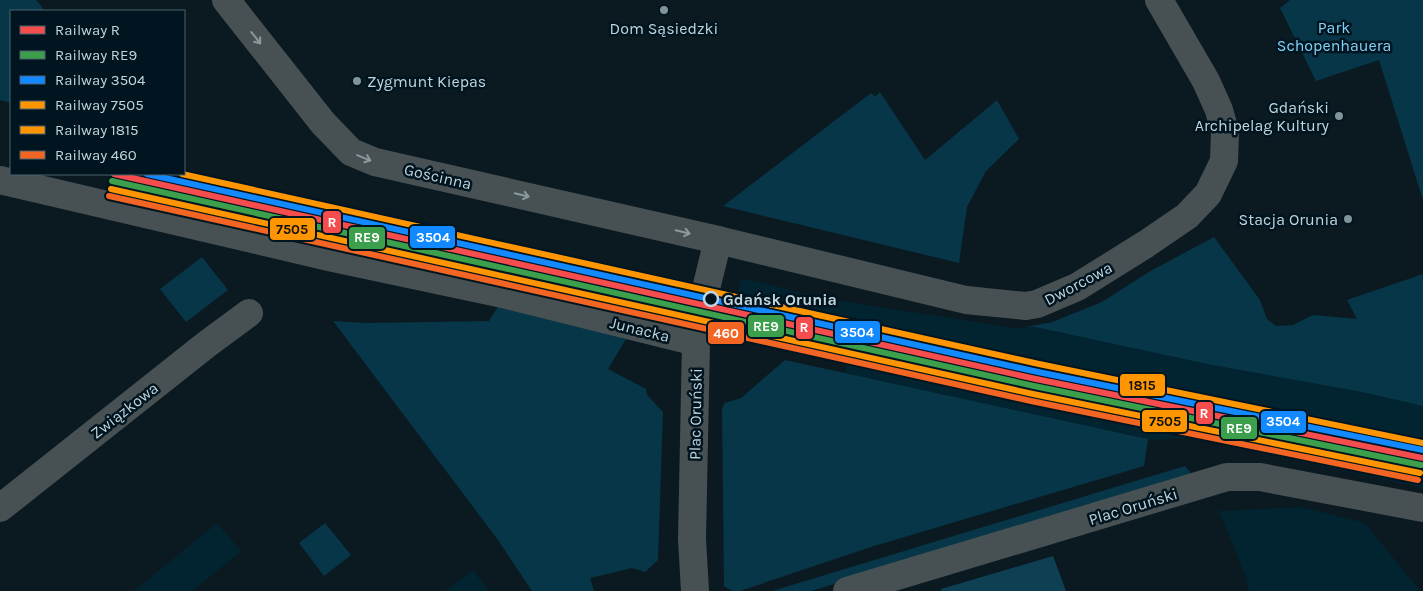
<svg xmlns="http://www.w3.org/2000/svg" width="1423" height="591" font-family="Karla,sans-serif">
<rect width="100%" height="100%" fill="#0b1a21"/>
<path fill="#022431" d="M741 279 768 284 815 297 1016 328 1035 327 1207 364 1362 392 1423 406V488L1191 438 1154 440 1148 439 845 373 848 360 729 333Z
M1301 507 1365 523 1420 591H1249L1245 575 1219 511Z
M217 523 241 551 192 591H134Z
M473 570 489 591H445Z"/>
<path fill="#063648" d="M0 0H36L45 11H11V103L0 100Z
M1290 0H1423V200L1379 60 1316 81 1280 8Z
M880 92 925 160 997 100 1019 139 986 171 967 207 959 263 723 206 871 93 875 97Z
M1214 237 1260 300 1267 319 1276 326 1293 325 1313 315 1357 319 1347 300 1423 274V406L1362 392 1207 364 1035 327H1026L1052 322 1102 302 1147 273Z
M202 257 228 290 186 322 160 289Z
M501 302 629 334 608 369 646 389 647 395 663 412 658 560 645 572 632 568 590 578 594 591H532L498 540 333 321 366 323 489 321Z
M785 360 1148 439 1144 466 874 546 740 591H732L724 586 722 408 725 403 741 398Z
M1185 466 1192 474 811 591H772Z
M325 523 351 555 324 576 299 543Z"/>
<path fill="#0e3f52" d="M1053 556 1066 591H942L941 589Z"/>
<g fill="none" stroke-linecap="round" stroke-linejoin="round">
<path stroke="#475153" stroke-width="28" d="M226 0 323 123 351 152 375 162 718 240
M0 180 329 257 503 294 696 342
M0 508 207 344 249 313
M847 591 1227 477H1260L1423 508"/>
<path stroke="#475153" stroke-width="28" d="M695 591 692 539 696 342 702 305 718 240 966 300 1026 306 1037 304 1077 287 1146 244 1187 216 1208 194 1224 161 1225 132 1219 110 1206 81 1159 0"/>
<defs>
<path id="rail-1" d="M114 174 1036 379 1423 458"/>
<path id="rail-2" d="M112 181 1034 386 1421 465"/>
<path id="rail-3" d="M147 174 1038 372 1423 450"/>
<path id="rail-4" d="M111 189 1033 394 1420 473"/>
<path id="rail-5" d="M182 174 1039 364 1423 443"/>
<path id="rail-6" d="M109 196 1031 401 1418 480"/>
</defs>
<use href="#rail-1" stroke="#001520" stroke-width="10"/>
<use href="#rail-2" stroke="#001520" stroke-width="10"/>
<use href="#rail-3" stroke="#001520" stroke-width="10"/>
<use href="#rail-4" stroke="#001520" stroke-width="10"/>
<use href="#rail-5" stroke="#001520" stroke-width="10"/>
<use href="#rail-6" stroke="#001520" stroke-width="10"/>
<use href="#rail-1" stroke="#f54d4d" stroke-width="6"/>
<use href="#rail-2" stroke="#3c9f4b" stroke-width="6"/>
<use href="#rail-3" stroke="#1389ff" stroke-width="6"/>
<use href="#rail-4" stroke="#ff9500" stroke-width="6"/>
<use href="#rail-5" stroke="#ff9500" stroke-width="6"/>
<use href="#rail-6" stroke="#f26522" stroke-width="6"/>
</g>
<defs><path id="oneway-shaft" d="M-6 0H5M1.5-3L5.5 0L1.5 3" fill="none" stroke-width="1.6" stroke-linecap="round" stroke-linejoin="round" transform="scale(1.25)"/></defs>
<g stroke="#8a9a9f">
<use href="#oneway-shaft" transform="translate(256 38) rotate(52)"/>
<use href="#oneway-shaft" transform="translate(364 158) rotate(22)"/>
<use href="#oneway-shaft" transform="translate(522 195) rotate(13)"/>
<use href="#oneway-shaft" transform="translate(683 232) rotate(13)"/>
</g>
<g fill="#81949c" stroke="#001520" stroke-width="2">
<circle cx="664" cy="10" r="5"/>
<circle cx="357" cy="81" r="5"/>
<circle cx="1339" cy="116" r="5"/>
<circle cx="1348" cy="219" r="5"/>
</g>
<circle fill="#001520" stroke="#c1d5de" stroke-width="2.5" cx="711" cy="299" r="7"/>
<g text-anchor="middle" stroke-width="5" stroke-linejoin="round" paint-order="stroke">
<g font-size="16" fill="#82d2f8" stroke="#001520">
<text x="1334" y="33">Park<tspan x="1334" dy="18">Schopenhauera</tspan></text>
</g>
<g font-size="16" fill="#c1d5de" stroke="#001520" text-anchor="end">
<text x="664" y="34" text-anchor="middle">Dom Sąsiedzki</text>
<text x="367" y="87" text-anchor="start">Zygmunt Kiepas</text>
<text x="1329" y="113">Gdański<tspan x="1329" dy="18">Archipelag Kultury</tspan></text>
<text x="1338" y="225">Stacja Orunia</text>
</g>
<g font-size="16" fill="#c1d5de" stroke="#001520">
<text transform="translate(438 176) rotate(13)" y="6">Gościnna</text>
<text transform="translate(1078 283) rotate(-28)" y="6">Dworcowa</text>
<text transform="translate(640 329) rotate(14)" y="6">Junacka</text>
<text transform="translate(124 410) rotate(-38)" y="6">Związkowa</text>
<text transform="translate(695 414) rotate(-89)" y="6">Plac Oruński</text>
<text transform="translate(1133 506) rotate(-17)" y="6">Plac Oruński</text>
</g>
<g font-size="16" font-weight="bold" fill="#c1d5de" stroke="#001520" text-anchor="start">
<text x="723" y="305">Gdańsk Orunia</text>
</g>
</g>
<g stroke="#001520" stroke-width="2">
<rect x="322" y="210" width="20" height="24" rx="5" fill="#f54d4d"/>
<rect x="269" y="217" width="47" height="24" rx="5" fill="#ff9500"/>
<rect x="409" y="225" width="47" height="24" rx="5" fill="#1389ff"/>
<rect x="348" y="226" width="38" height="24" rx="5" fill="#3c9f4b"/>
<rect x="747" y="314" width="38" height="24" rx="5" fill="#3c9f4b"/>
<rect x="795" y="316" width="19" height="24" rx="5" fill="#f54d4d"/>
<rect x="834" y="320" width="47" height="24" rx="5" fill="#1389ff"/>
<rect x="707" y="321" width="38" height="24" rx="5" fill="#f26522"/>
<rect x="1119" y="373" width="47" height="24" rx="5" fill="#ff9500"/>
<rect x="1195" y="401" width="19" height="24" rx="5" fill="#f54d4d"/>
<rect x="1141" y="409" width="47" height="24" rx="5" fill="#ff9500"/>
<rect x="1260" y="410" width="47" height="24" rx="5" fill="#1389ff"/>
<rect x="1220" y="416" width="38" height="24" rx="5" fill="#3c9f4b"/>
</g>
<g font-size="14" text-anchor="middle" font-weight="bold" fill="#fff">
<text x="332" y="227">R</text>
<text x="433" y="242">3504</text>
<text x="367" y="242">RE9</text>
<text x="766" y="331">RE9</text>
<text x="804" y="332">R</text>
<text x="857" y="337">3504</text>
<text x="726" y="338">460</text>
<text x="1204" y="418">R</text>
<text x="1283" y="426">3504</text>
<text x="1239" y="433">RE9</text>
</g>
<g font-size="14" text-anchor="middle" font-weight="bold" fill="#111">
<text x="292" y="234">7505</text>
<text x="1142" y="390">1815</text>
<text x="1165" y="426">7505</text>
</g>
<rect x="10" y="10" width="175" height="165" fill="#001520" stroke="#4d626c"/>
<rect x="20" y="26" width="25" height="8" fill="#f54d4d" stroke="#4d626c"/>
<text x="55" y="35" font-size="15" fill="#c1d5de">Railway R</text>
<rect x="20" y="51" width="25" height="8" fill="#3c9f4b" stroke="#4d626c"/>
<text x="55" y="60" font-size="15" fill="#c1d5de">Railway RE9</text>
<rect x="20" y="76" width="25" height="8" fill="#1389ff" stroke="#4d626c"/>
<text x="55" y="85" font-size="15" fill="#c1d5de">Railway 3504</text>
<rect x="20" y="101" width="25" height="8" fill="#ff9500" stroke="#4d626c"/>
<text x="55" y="110" font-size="15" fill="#c1d5de">Railway 7505</text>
<rect x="20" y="126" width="25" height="8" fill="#ff9500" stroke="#4d626c"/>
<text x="55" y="135" font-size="15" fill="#c1d5de">Railway 1815</text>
<rect x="20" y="151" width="25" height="8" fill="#f26522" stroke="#4d626c"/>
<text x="55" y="160" font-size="15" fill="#c1d5de">Railway 460</text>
</svg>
